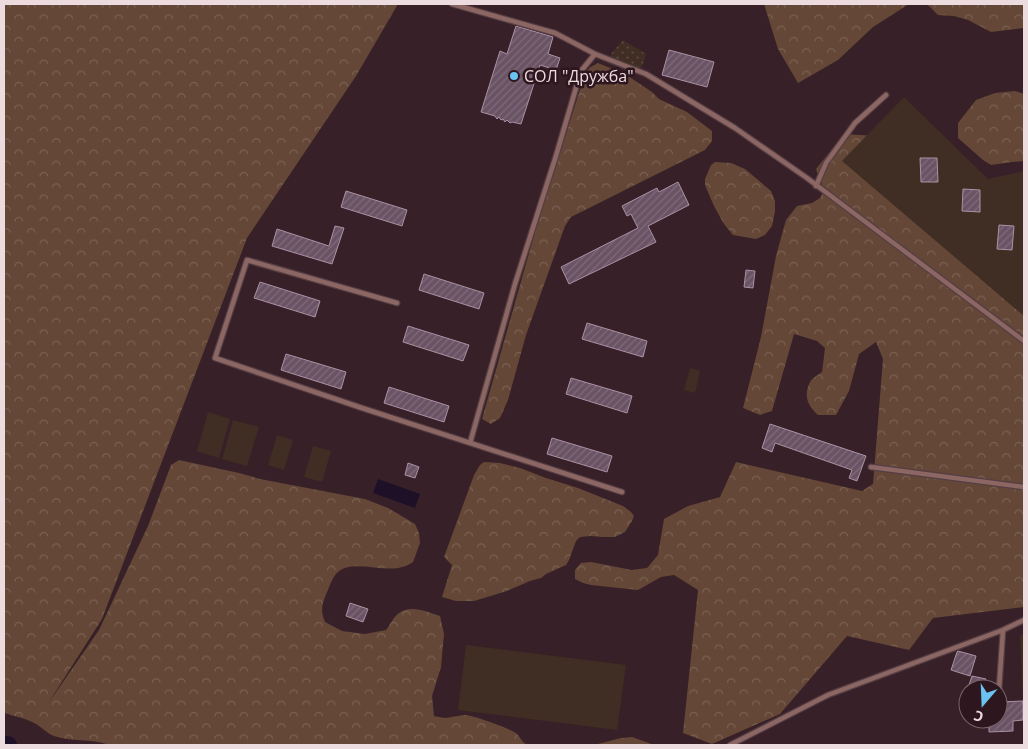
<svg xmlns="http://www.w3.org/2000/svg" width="1028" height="749" font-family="'Open Sans',sans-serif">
<defs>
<pattern id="grass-dots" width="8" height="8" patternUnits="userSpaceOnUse" patternTransform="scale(1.25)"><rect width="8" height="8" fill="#402d23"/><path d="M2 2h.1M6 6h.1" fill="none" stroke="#5c4b42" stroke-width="1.8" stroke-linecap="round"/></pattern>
<pattern id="forest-crowns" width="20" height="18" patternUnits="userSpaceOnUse" patternTransform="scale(1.25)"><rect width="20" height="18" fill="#644736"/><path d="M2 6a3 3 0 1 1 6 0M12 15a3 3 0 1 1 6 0" fill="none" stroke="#7a6153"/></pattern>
<pattern id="building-hatch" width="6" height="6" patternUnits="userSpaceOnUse" patternTransform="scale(1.25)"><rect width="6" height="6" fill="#695364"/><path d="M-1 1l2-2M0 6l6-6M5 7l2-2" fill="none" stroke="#7f6b7a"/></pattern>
</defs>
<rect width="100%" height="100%" fill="#372027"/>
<path fill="url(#grass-dots)" d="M623 40 646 54 642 67 639 68 611 57V54Z"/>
<path fill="url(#forest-crowns)" d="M4 4H398L356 76 247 238 102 619 47 705 99 630 148 526 171 465 179 460 239 473 260 479 365 499 388 508 415 524 419 533 420 543 413 562C410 564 406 566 402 567 384 573 352 559 338 572 332 577 330 586 327 592 322 604 320 610 325 622L342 631 365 634 386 630C390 625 394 616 399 613 411 604 428 612 440 616L444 634 441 667 432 696 434 716C449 720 451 716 465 715 472 715 512 729 517 734 521 738 521 741 527 745H109C91 738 71 742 54 736 46 733 41 726 34 723 25 718 14 716 4 713Z
M764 4H909L873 27 838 60 798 83 778 49Z
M927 4H1024V28L991 32 968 20 954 16 938 15Z
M598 63 625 74 652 92 659 99 687 112 712 131V141L705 150 571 217 565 226 526 335 508 400 500 418 491 424 482 419 535 232 584 77 589 68Z
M1015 91 1024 94V161L1012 162 991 165 983 160 958 138V123L976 100 995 93Z
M844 134 876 136 1024 258V607L933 618 909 650 847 636 780 714 712 744 683 733 698 590 674 575 661 577 638 590 591 585 583 583 575 579V570L581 563 591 562 632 570 647 568 658 555 664 519 688 506 720 497 736 462 862 491 873 484 883 359 876 342 859 354 849 391 836 415H818C808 406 803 396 810 382 812 378 818 375 822 372L825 348 817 341 794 334 772 411 760 415 743 408 761 337 776 256 786 220 797 206 812 203 820 198 824 190 816 169Z
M715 162 731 163 745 169 771 191 775 201V211L772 226 765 235 756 239 733 235 724 224 714 206 705 185V179L711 165Z
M484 462 500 463 520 468 546 478 578 488 623 506 631 512 634 516 632 521 625 532 615 537H602L591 536 580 537 576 541 569 560 566 565 546 574 541 578 530 581 507 591 474 601H456L442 597 452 565 444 557 474 475 480 465Z
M632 737 654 745H594L621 738Z"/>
<path fill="#402d23" d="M904 97 988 179 1024 171V316L842 161Z
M690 368 700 371 695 393 684 390Z
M208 412 230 419 219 458 197 451Z
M233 420 259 427 247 466 222 459Z
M277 435 293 440 284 470 268 465Z
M313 446 331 451 322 482 304 477Z
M1024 634V724L1020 636Z
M466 645 626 665 617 730 458 710Z"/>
<path fill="#1d1027" d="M378 479 420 494 415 508 373 493Z"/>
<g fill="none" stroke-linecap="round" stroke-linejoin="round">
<path stroke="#1d1027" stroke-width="18" d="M4 745H8"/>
</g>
<path fill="url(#building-hatch)" stroke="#aa92a4" d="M516 26 553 37 548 54 560 58 556 70 540 65 521 124 512 122 510 123 507 120 505 122 503 119 501 120 499 117 497 119 495 116 481 112 500 51 507 54Z
M669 50 714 62 707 87 662 75Z
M920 158H937L938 182H921Z
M678 182 689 205 648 226 656 242 569 284 561 267 638 228 631 214 627 216 622 206 657 188 659 192Z
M963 189 980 190V212L962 211Z
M346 191 407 210 402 226 341 207Z
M999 225 1014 226 1012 250 997 249Z
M335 226 344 228 332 264 272 246 277 229 329 246Z
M746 270 755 271 753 288 744 287Z
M424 274 484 293 479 309 419 290Z
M260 282 320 301 315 317 254 298Z
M587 323 647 341 643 357 582 339Z
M408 326 469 345 463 361 403 342Z
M286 354 346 372 341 389 281 370Z
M571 378 632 396 627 413 566 394Z
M389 387 449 406 444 422 384 403Z
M770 424 866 456 857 481 849 478 852 470 775 443 772 452 762 448Z
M552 438 612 456 607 472 547 454Z
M408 463 419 467 415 478 405 475Z
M350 603 368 609 363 622 346 616Z
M958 651 976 656 970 676 951 670 957 652Z
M972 676 986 679 983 689 969 685Z
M1023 701V720L1013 721V731L989 732V719H998V702Z"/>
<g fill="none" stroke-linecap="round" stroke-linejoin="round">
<defs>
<path id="lane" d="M452 4 555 33 595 54
M816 186 826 163 855 123 886 95
M397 303 247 260 215 358 362 408 622 492
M470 443 515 284 556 156 581 71 595 54 646 74 735 128 807 178 1024 341
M871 467 1024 487
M999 689 1003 630 1024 620
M730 745 828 695 1003 630"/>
</defs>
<use href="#lane" stroke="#543e44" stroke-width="7"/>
<use href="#lane" stroke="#8c6663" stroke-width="4.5"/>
</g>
<circle fill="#6bc3f2" stroke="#2d161e" stroke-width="2" cx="514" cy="76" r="5"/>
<g text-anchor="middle" stroke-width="5" stroke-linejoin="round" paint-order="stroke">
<g font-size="16" fill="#ecdbdf" stroke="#2d161e" text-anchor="start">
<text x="524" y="82">СОЛ "Дружба"</text>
</g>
</g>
<rect width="1028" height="749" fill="none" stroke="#ecdbdf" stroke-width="10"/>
<g transform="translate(983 704) rotate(199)"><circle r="24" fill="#2d161e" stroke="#79656b"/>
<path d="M0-4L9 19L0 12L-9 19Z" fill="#6bc3f2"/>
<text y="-8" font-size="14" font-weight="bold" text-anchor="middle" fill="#ecdbdf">С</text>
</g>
</svg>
